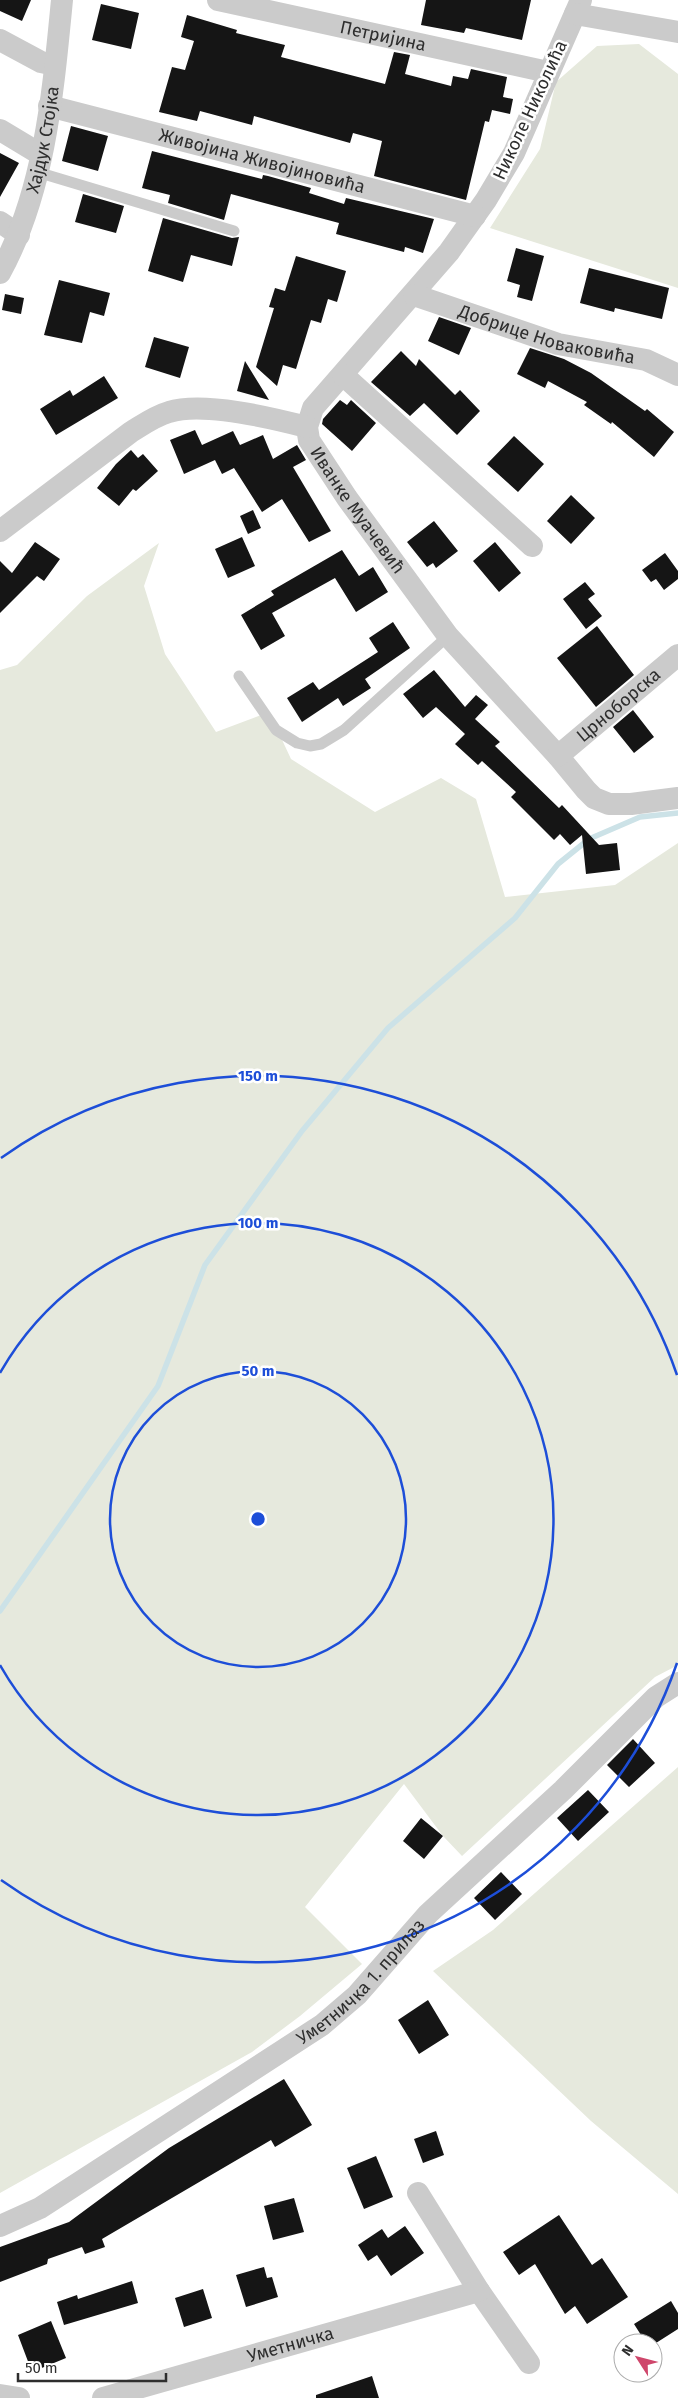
<svg xmlns="http://www.w3.org/2000/svg" width="678" height="2398" font-family="'Fira Sans',sans-serif">
<rect width="100%" height="100%" fill="#fff"/>
<path fill="#e6e9dd" d="M639 44 678 74V288L490 228 540 149 556 82 597 46Z
M159 543 144 586 165 654 216 732 269 712 291 759 375 812 441 778 476 799 505 897 615 885 678 843V1665L655 1677 462 1856 443 1836 404 1784 305 1907 362 1964 300 2016 252 2052 0 2193V670L17 665 87 596Z
M678 1767V2194L591 2121 433 1971 493 1930Z"/>
<g fill="none" stroke-linecap="round" stroke-linejoin="round">
<path stroke="#cce2e7" stroke-width="5.5" d="M0 1611 158 1386 205 1265 302 1131 388 1028 515 918 558 864 589 839 640 817 678 813"/>
</g>
<path fill="#151515" d="M0 0H31L22 21 0 11Z
M426 0H531L522 40 466 28 464 33 421 25Z
M101 4 139 13 131 49 92 40Z
M187 15 237 30 236 33 285 45 281 57 385 84 394 52 410 55 405 74 451 86 453 76 468 79 471 69 507 77 503 97 513 99 510 114 492 110 489 122 485 121 466 200 374 176 382 141 353 133 350 143 254 116 252 125 200 111 197 121 159 112 172 67 185 70 194 41 181 37Z
M71 126 108 136 98 171 62 161Z
M152 151 262 179 263 175 268 176 311 188 309 193 344 204 346 198 434 219 423 253 405 247 404 252 336 234 339 223 231 194 224 220 168 203 170 195 142 188Z
M0 153 19 163 0 197Z
M83 194 124 206 116 233 75 222Z
M163 218 232 238 239 237 232 266 191 255 183 282 148 271Z
M516 248 544 256 532 301 517 297 520 285 507 281Z
M296 256 346 271 337 302 328 299 321 323 311 320 296 369 283 365 277 386 256 367 274 308 269 307 275 288 285 291Z
M589 268 669 288 662 319 615 308 614 312 580 303Z
M59 280 110 293 104 316 90 312 82 343 44 335Z
M5 294 24 298 21 314 2 310Z
M439 317 471 328 459 355 428 341Z
M154 337 189 347 180 378 145 367Z
M530 348 564 359 591 373 645 411 647 409 674 432 654 457 612 422 611 424 584 405 587 402 548 381 545 388 517 374Z
M401 351 416 366 419 359 455 395 460 390 480 411 457 435 424 403 410 416 371 382Z
M245 361 269 400 237 391Z
M104 376 118 398 56 435 40 409 70 390 73 396Z
M340 400 347 405 351 400 376 423 352 451 322 424 323 419Z
M195 430 202 445 233 431 240 445 263 435 273 459 297 445 306 460 293 467 331 531 309 542 282 499 262 512 234 468 222 474 215 460 184 474 170 440Z
M514 436 544 464 518 492 487 464Z
M131 450 138 458 143 454 158 471 136 491 133 489 119 506 97 488 116 464Z
M571 495 595 518 571 544 547 521Z
M253 510 261 528 248 534 240 516Z
M434 521 458 551 436 568 433 563 427 567 407 542Z
M242 537 255 566 228 578 215 549Z
M35 542 60 559 44 581 37 576 0 613V561L12 573Z
M495 542 521 573 499 592 473 561Z
M342 550 359 576 373 567 388 592 356 612 335 578 272 613 285 636 261 650 241 615 274 595 271 591Z
M665 553 678 571V579L664 590 656 579 651 582 642 570Z
M585 582 595 594 588 599 602 616 586 629 563 599Z
M393 622 410 648 365 679 371 688 343 706 338 698 302 722 287 698 313 682 319 690 378 652 369 638Z
M597 626 634 675 596 707 557 658Z
M434 670 465 707 476 695 488 705 475 719 500 742 495 746 559 808 562 805 599 845 617 843 620 870 586 874 582 835 570 845 560 834 554 840 511 797 516 792 482 761 478 765 455 744 465 734 436 707 423 718 403 694Z
M633 710 654 737 634 753 613 727Z
M633 1739 655 1763 629 1787 607 1765Z
M588 1790 609 1812 578 1841 557 1818Z
M421 1818 443 1836 424 1859 403 1841Z
M501 1872 522 1894 495 1920 474 1898Z
M428 2000 449 2035 419 2054 398 2020Z
M284 2079 312 2125 275 2147 271 2140 102 2239 105 2247 85 2254 82 2247 48 2259 47 2264 0 2282V2247L69 2222 169 2148Z
M436 2131 444 2155 423 2163 414 2139Z
M376 2156 393 2197 364 2209 347 2168Z
M294 2198 304 2232 273 2240 264 2206Z
M559 2215 592 2265 602 2258 628 2297 587 2324 575 2306 565 2314 535 2264 519 2275 503 2252Z
M405 2226 424 2253 391 2276 377 2255 368 2261 358 2245 382 2229 388 2238Z
M264 2267 267 2278 272 2277 278 2297 246 2307 236 2275Z
M132 2281 138 2303 64 2325 57 2302 77 2295 78 2299Z
M203 2289 212 2318 184 2327 175 2298Z
M671 2301 678 2313V2329L656 2343H646L634 2324Z
M51 2321 66 2358 32 2372 18 2335Z
M372 2376 379 2398H316V2395Z"/>
<g fill="none" stroke-linecap="round" stroke-linejoin="round">
<path stroke="#cbcbcb" stroke-width="11" d="M37 172 234 231
M239 676 276 730 297 743 310 746 321 744 344 730 448 636"/>
<g stroke="#cbcbcb" stroke-width="22">
<path id="s1" d="M218 0 548 72"/>
<path id="s2" d="M581 0 514 153 486 200 449 252 313 408 307 427 309 440 347 498 448 636 558 756 586 790 594 798 609 804H631L678 798"/>
<path d="M575 14 678 32"/>
<path d="M0 40 41 62 55 65"/>
<path id="s3" d="M49 106 475 216"/>
<path d="M0 130 40 154"/>
<path d="M0 222 19 235"/>
<path id="s4" d="M0 273C45 191 53 92 62 0"/>
<path id="s5" d="M414 295 558 344 646 360 678 375"/>
<path d="M343 375 532 546"/>
<path d="M0 531 131 432C144 424 155 416 169 412 203 401 272 418 307 427"/>
<path id="s6" d="M558 756 678 655"/>
<path d="M418 2193 479 2291 529 2363"/>
<path id="s7" d="M0 2226 40 2208 322 2025 357 1995 428 1914 563 1790 656 1697 678 1683"/>
<path d="M0 2395 19 2398"/>
<path id="s8" d="M103 2398 479 2291"/>
</g>
</g>
<g fill="none" stroke="#1d4ed8" stroke-width="2.5">
<circle cx="258" cy="1519" r="148"/>
<path d="M0 1373A296 296 0 1 1 0 1665"/>
<path d="M677 1663A443 443 0 0 1 1 1880M1 1158A443 443 0 0 1 677 1375"/>
</g>
<g text-anchor="middle" stroke-width="5" stroke-linejoin="round" paint-order="stroke">
<g font-size="18" fill="#2e2e2e" stroke="#fff">
<text dy="6" stroke="none"><textPath href="#s1" startOffset="169">Петријина</textPath></text>
<text transform="translate(530 110) rotate(-65)" y="6">Николе Николића</text>
<text dy="6" stroke="none"><textPath href="#s4" startOffset="141">Хајдук Стојка</textPath></text>
<text dy="6" stroke="none"><textPath href="#s3" startOffset="220">Живојина Живојиновића</textPath></text>
<text dy="6" stroke="none"><textPath href="#s5" startOffset="139">Добрице Новаковића</textPath></text>
<text dy="6" stroke="none"><textPath href="#s2" startOffset="611">Иванке Муачевић</textPath></text>
<text dy="6" stroke="none"><textPath href="#s6" startOffset="79">Црноборска</textPath></text>
<text dy="6" stroke="none"><textPath href="#s7" startOffset="438">Уметничка 1. прилаз</textPath></text>
<text dy="6" stroke="none"><textPath href="#s8" startOffset="195">Уметничка</textPath></text>
</g>
</g>
<circle cx="258" cy="1519" r="8" fill="#1d4ed8" stroke="#fff" stroke-width="2.5"/>
<g font-size="15" text-anchor="middle" font-weight="bold" fill="#1d4ed8" stroke="#fff" stroke-width="5" stroke-linejoin="round" paint-order="stroke">
<text x="258" y="1081">150 m</text>
<text x="258" y="1228">100 m</text>
<text x="258" y="1376">50 m</text>
</g>
<g transform="translate(638 2358) rotate(306)"><circle r="24" fill="#ffffff" stroke="#ababab"/>
<path d="M0-4L9 19L0 12L-9 19Z" fill="#cf466b"/>
<text y="-8" font-size="14" font-weight="bold" text-anchor="middle" fill="#2e2e2e">N</text>
</g>
<path d="M18 2373v8h148v-8" fill="none" stroke="#2e2e2e" stroke-width="2.5"/>
<text x="25" y="2373" font-size="15" fill="#2e2e2e" stroke="#ffffff" stroke-width="4" paint-order="stroke">50 m</text>
</svg>
